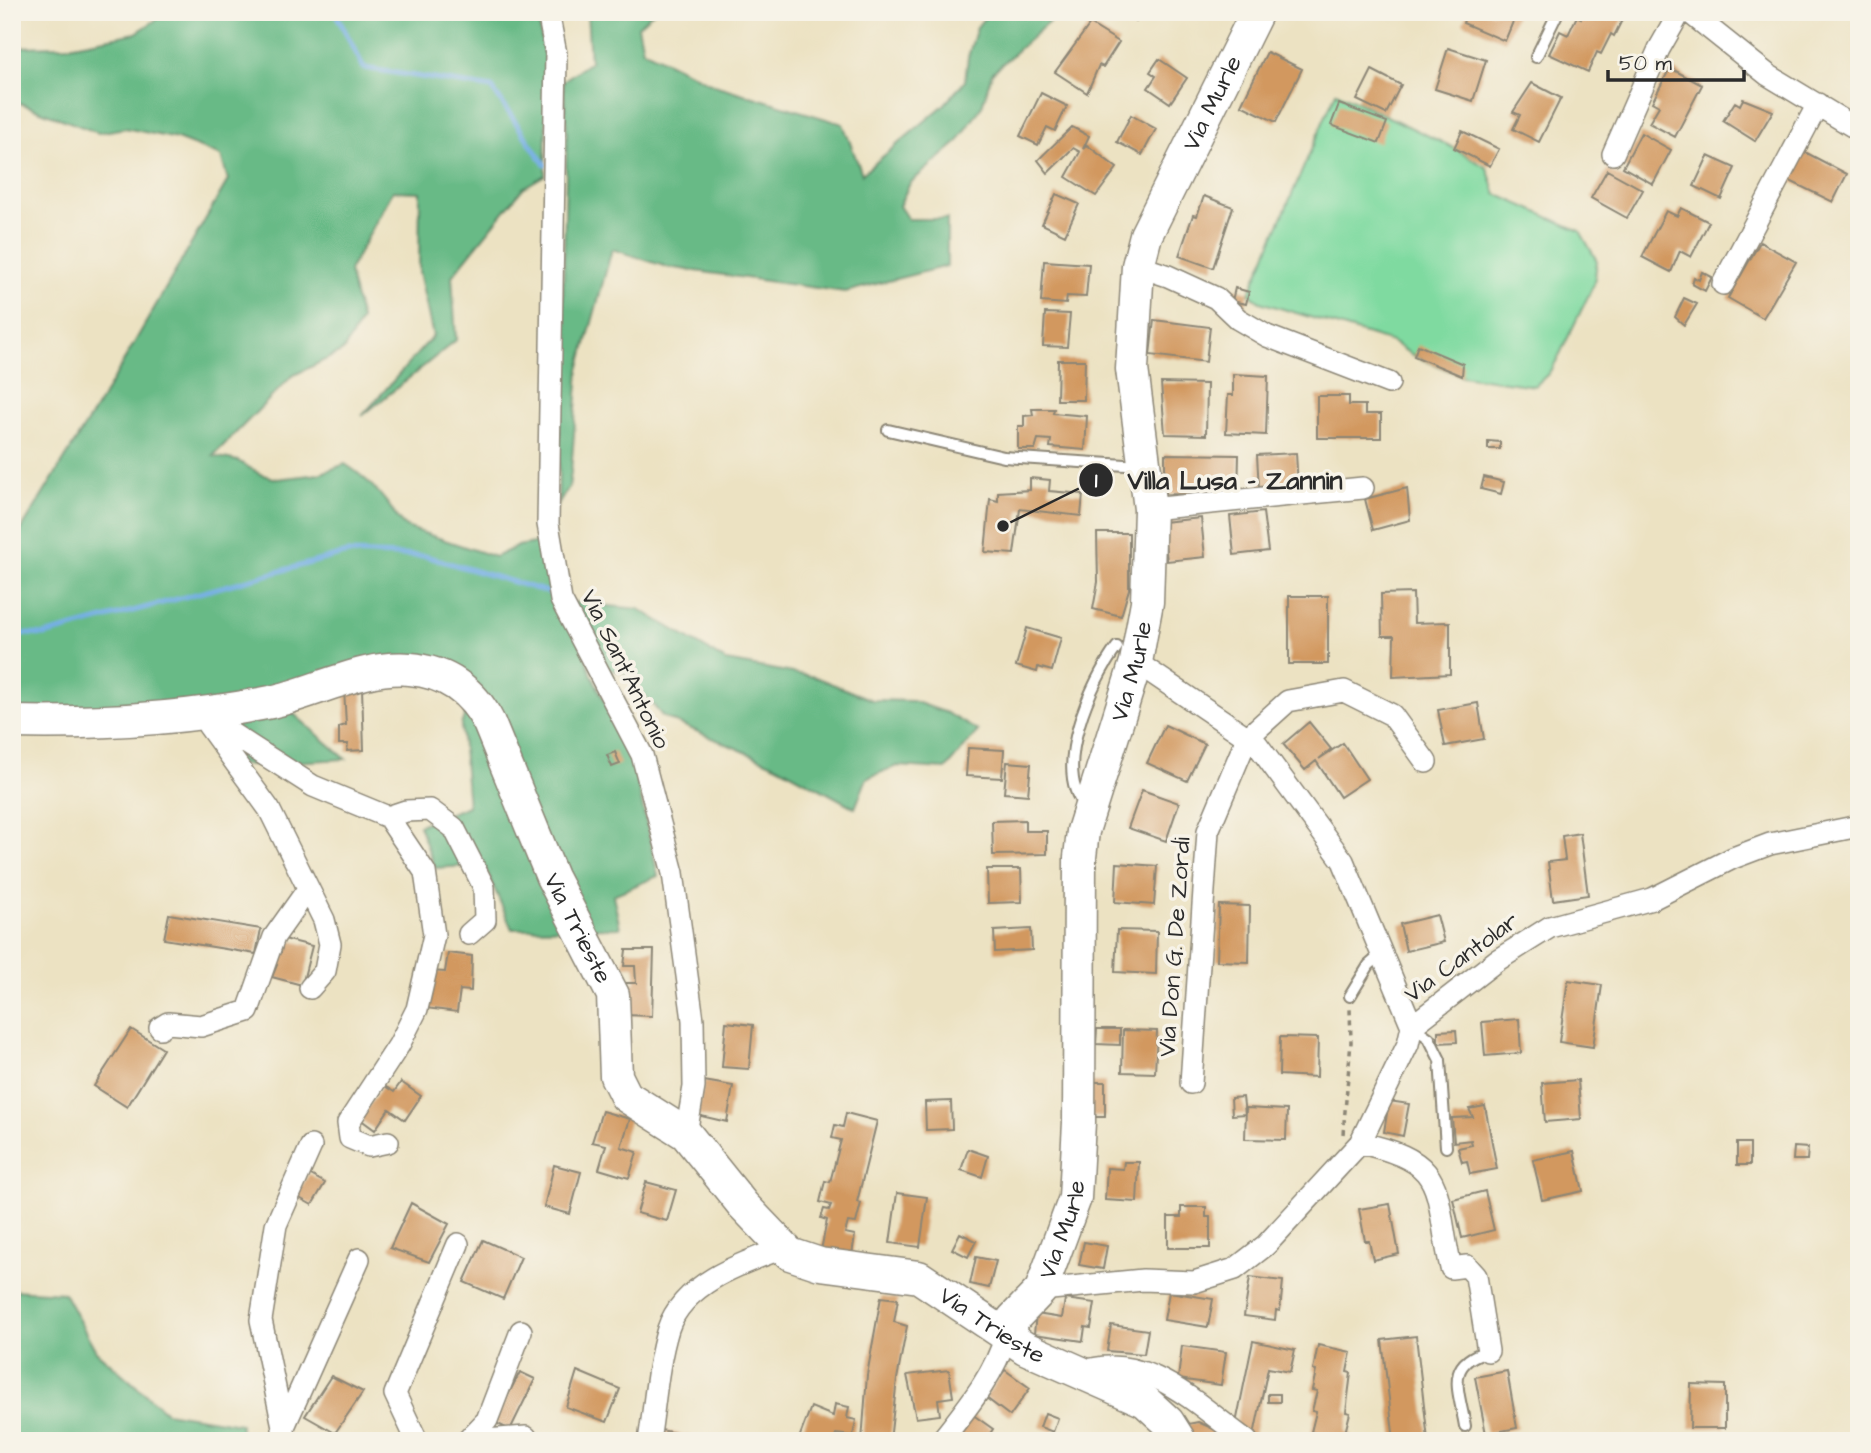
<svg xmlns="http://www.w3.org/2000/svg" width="1871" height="1453" font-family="'Architects Daughter',sans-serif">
<rect width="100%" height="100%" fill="#f7f3e8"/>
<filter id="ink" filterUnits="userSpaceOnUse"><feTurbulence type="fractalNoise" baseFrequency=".0143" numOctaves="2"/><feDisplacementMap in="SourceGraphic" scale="14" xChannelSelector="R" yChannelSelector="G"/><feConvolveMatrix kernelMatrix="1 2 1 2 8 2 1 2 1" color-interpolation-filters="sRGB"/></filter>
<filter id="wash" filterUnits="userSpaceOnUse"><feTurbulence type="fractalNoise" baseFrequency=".00686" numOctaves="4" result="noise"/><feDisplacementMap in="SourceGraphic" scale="28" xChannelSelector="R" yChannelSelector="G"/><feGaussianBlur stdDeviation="1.57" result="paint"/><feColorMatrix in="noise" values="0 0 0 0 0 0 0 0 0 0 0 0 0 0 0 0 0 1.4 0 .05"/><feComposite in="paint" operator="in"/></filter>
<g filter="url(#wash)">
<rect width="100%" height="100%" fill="#ece2c2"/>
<path fill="#7fdaa0" stroke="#558266" stroke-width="2" d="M1336 92 1454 148 1487 168 1496 194 1580 231 1597 261 1594 284 1557 360 1548 374 1535 386 1462 376 1414 356 1392 342 1260 302 1249 294Z"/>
<path fill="#67ba86" stroke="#497258" stroke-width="2" d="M168 12H537L547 73 545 175 523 188 452 276 456 340 362 416 433 336 419 272 420 192 393 191 349 271 361 320 343 351 292 376 213 456 238 461 260 474 277 479 319 474 345 464C363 475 376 488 388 504 395 513 396 520 406 527L495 557 518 546 545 541 591 673 632 759 658 876 613 895 620 928 512 929 484 865 435 868 419 825 468 806 461 725 473 693 426 661 288 709 346 759 222 766 240 710H12V545L110 385 228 180 221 156 177 139 125 128 98 133 12 100V47L68 46 136 33Z
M587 12H653L638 26 643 50 714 85 843 124 862 174 944 105 965 81 968 57 977 27 989 12H1060L992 73 982 106 957 143 910 183 899 206 908 219H947V266L845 292 667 267 612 249 579 370 571 472 569 487 558 505 567 131 563 81 590 62Z
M568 602 639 609 726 661 815 677 872 700 913 701 947 713 978 731 946 769 897 766 867 778 855 808 778 766 663 717 626 673 603 668Z
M12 1290 64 1293 96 1351 166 1412 241 1424 240 1441H12Z"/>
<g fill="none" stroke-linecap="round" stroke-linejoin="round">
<path stroke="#73aee4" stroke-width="5" d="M335 12 364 68 492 88 545 165
M12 633 44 635 347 553 425 556 551 593"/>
</g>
<g id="blocks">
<path fill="#d2985f" d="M1118 12H1140L1136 21Z
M1467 12H1517L1505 41 1463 23Z
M1583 12H1626L1614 36 1611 34 1601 54 1597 52 1588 72 1549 54 1560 31 1568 35 1577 16 1581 18Z
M1090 24 1119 42 1103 67 1099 65 1087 93 1055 72Z
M1448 48 1486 60 1473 101 1435 89Z
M1267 52 1302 69 1276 122 1241 105Z
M1159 59 1187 78 1170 103 1148 88 1156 76 1150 72Z
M1670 68 1702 85 1675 137 1649 123 1659 106 1652 102Z
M1372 70 1401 85 1386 114 1357 100Z
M1532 83 1561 98 1539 142 1513 129 1520 115 1513 112Z
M1041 93 1067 106 1055 131 1047 127 1038 145 1020 136Z
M1743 99 1773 111 1755 141 1723 121 1735 102 1740 105Z
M1339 104 1387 122 1379 143 1331 125Z
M1131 115 1156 129 1142 155 1117 142Z
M1072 127 1089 136 1083 149 1087 145 1117 168 1096 196 1066 177 1080 152 1073 148 1048 173 1038 160Z
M1462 131 1499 149 1490 166 1454 148Z
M1641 133 1671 150 1653 184 1623 167Z
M1801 150 1847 174 1833 202 1786 179Z
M1708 156 1735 168 1721 199 1694 186Z
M1607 170 1643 190 1627 218 1591 198Z
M1056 194 1079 204 1065 235 1042 224Z
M1204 196 1233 207 1213 268 1179 256 1193 215 1197 216Z
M1681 208 1709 222 1691 257 1680 251 1671 272 1642 257 1666 211 1677 216Z
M1760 242 1796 262 1763 318 1728 298Z
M1044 261 1089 264 1086 297 1067 296 1066 304 1041 302Z
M1702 272 1712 277 1705 291 1692 284 1694 277 1699 280Z
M1235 288 1249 292 1246 304 1232 301Z
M1684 298 1697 304 1684 325 1675 317Z
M1045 313 1070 314 1067 347 1043 346Z
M1154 320 1210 327 1206 362 1150 355Z
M1418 345 1463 364 1462 376 1414 356Z
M1058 360H1085L1084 400H1057Z
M1233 374 1268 376 1266 435 1226 433 1228 395H1233Z
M1161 383 1207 384 1206 435 1165 434Z
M1317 396H1349V405H1365V414H1381V438H1317Z
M1032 409H1054L1053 413 1087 416 1085 450 1050 447 1051 440 1038 439 1035 449H1018V426H1024V416L1033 415Z
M1488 441 1500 442V449H1488Z
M1296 453 1298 486 1259 489 1257 455Z
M1165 454 1239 455 1238 495 1165 494Z
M1484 477 1504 482 1501 494 1481 489Z
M1030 478 1050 480 1049 491 1083 494 1081 516 1020 509 1014 554 985 552 990 499 998 501V492L1030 490Z
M1407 488 1410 520 1373 530 1365 499Z
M1263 512 1268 551 1234 555 1230 516Z
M1201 518 1205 557 1167 561 1163 522Z
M1097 533H1129V589L1121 616 1093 609 1098 582Z
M1413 593 1414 623 1450 622V674L1393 677 1394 636H1382L1381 594Z
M1289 596H1328V664H1289Z
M1027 628 1061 638 1052 671 1038 667 1037 672 1016 666Z
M344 688H362L364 750 347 751 348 744H339V727L346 725Z
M1478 703 1484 739 1445 746 1438 710Z
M1309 722 1331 749 1319 759 1343 743 1367 779 1340 797 1316 761 1305 770 1283 744Z
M1165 725 1205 744 1187 781 1147 763Z
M968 748 1004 750 1002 778 966 776Z
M615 752 620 764 612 767 607 755Z
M1007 762 1031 764 1028 795 1004 793Z
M1142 790 1179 803 1166 841 1128 828Z
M1025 820V831H1047V854L993 855 992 821Z
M1580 833 1588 895 1553 900 1548 862 1565 860 1562 836Z
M1117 863 1157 866 1154 905 1115 902Z
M987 869H1021L1022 902 988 903Z
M1219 905 1250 906 1249 962 1217 961Z
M169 914 261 929 256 954 164 939Z
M1437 915 1444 942 1406 951 1400 924Z
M1031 929 1032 950 995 952 994 931Z
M1117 930 1157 931 1156 974 1115 972Z
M284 939 312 946 302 985 272 977 277 965 273 964 276 951 281 952Z
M626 950H654L652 1016 624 1015 625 983H636L635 966H624Z
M448 953 472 956 471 991 460 990 457 1012 425 1008 430 971 445 972Z
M1568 980 1602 985 1593 1047 1559 1042Z
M1519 1019 1521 1053 1485 1056 1482 1022Z
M726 1022 753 1025 749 1069 722 1067Z
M131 1029 163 1049 127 1107 94 1086Z
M1097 1029H1120V1045L1096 1044Z
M1123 1030 1157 1031 1155 1073 1122 1072Z
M1456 1030 1457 1042 1438 1043V1031Z
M1280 1037 1318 1038 1317 1077 1279 1075Z
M1578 1080 1581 1119 1545 1122 1542 1083Z
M704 1081 733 1086 727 1122 697 1115Z
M401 1082 421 1096 405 1120 389 1109 375 1130 360 1119 383 1085 394 1092Z
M1086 1082H1105V1117H1086Z
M1243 1097 1245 1114 1232 1115 1231 1098Z
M951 1101 952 1129 926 1130 925 1102Z
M1389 1101 1409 1104 1403 1136 1384 1132Z
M1485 1106 1497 1169 1470 1174 1467 1161 1462 1162 1458 1148 1472 1145 1471 1140 1454 1142 1452 1118 1473 1117 1469 1109Z
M1246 1108 1287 1110 1286 1140 1245 1139Z
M602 1111 630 1119 621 1147 637 1152 629 1178 599 1169 606 1145 592 1142Z
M846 1113 877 1121 857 1202 861 1203 856 1223 848 1222 845 1233 855 1235 851 1261 820 1256 827 1220 821 1218 824 1209 829 1210 831 1205 820 1202 825 1181 830 1182 841 1140 832 1138 835 1125 843 1127Z
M1737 1143H1750V1165H1737Z
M1794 1147 1808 1148 1807 1160H1793Z
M968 1149 988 1156 982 1177 961 1170Z
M1574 1151 1583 1191 1542 1200 1533 1160Z
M1124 1162H1139L1137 1202 1105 1200 1107 1168 1123 1169Z
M554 1165 581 1172 570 1214 544 1207Z
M309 1174 325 1183 312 1205 296 1196Z
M646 1182 676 1190 667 1221 637 1213Z
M1485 1191 1494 1230 1462 1238 1453 1199Z
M897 1193 927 1197 920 1247 890 1243Z
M411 1203 449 1224 429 1262 390 1248Z
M1390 1204 1399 1254 1373 1260 1369 1241H1365L1359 1209Z
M1181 1207H1206V1217H1210V1248H1168V1217H1181Z
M960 1233 976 1241 968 1257 952 1249Z
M483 1240 521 1257 503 1299 464 1282Z
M1084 1242 1107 1246 1103 1269 1079 1265Z
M976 1257 996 1261 989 1288 970 1284Z
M1250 1277 1283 1281 1280 1311 1276 1310 1275 1320 1244 1316Z
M1169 1292 1213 1299 1208 1327 1164 1320Z
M881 1297 898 1299 894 1322 907 1326 897 1379 890 1441H862L867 1375Z
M1065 1299 1095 1303 1091 1328 1085 1327 1083 1341 1034 1334 1036 1314 1062 1318Z
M1111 1325 1148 1330 1144 1354 1107 1351Z
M1416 1336 1428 1440 1394 1441 1382 1340Z
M1253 1341 1295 1350 1290 1372 1268 1368 1253 1440 1235 1428Z
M1318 1345 1351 1352 1347 1372 1351 1373 1346 1412 1350 1413 1345 1433 1351 1434 1349 1441H1313L1315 1433 1311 1432 1316 1412 1312 1411 1317 1391 1312 1390 1316 1371 1313 1370Z
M1182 1346 1226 1352 1221 1385 1178 1379Z
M949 1370 953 1397 938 1399 940 1415 916 1418 907 1375Z
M1005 1370 1030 1388 1010 1416 985 1397Z
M577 1371 620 1389 607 1422 566 1407Z
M1507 1371 1517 1428 1486 1434 1475 1377Z
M520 1372 535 1379 510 1430 494 1422Z
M331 1376 363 1392 335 1433 305 1416Z
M1691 1384 1725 1385V1428H1690Z
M1268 1394H1280V1402H1268Z
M835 1404 849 1407 847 1418 856 1420 853 1436 836 1434 833 1441H798L811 1407 833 1416Z
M969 1412 993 1429 985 1441H957L951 1437Z
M1045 1413 1058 1418 1053 1432 1040 1427Z
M1198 1422 1216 1430 1221 1441H1190L1188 1424Z
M661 1430 694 1437 693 1441H659Z"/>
</g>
</g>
<g filter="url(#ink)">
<use href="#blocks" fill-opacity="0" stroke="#8c8676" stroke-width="2"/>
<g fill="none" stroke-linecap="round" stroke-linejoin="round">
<defs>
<path id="lane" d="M1536 57 1558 12
M888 430 1004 457 1141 466
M1085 806C1052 769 1091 681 1117 647
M1350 996 1369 965 1382 954
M1412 1026 1429 1038 1440 1060 1446 1147
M1465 1426C1459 1390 1444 1363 1488 1351"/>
<path id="street" d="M548 12 556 54 548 524 561 600 642 755 673 873 693 1020 694 1087 686 1134
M1689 12 1768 75 1859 130
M1613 154 1659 49 1680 12
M1138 266 1168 276 1216 298 1238 319 1267 336 1389 383
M1723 284 1818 104
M1150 509 1363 488
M1136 662 1257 744 1343 861 1412 1026
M201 714 313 786 388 817 425 872 434 935 417 1009 399 1045 348 1123 350 1138 369 1146 388 1142
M208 725 269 809 324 920 330 944 325 971 310 988
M388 817 406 811 430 810 454 828 484 887 485 920 469 934
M160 1028 168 1023 201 1026 248 1011 274 937 308 889
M1191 1083 1208 831 1247 738 1288 701 1344 691 1392 715 1426 762
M1360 1143C1451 1162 1433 1190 1451 1268L1467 1266 1476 1276 1488 1351
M1041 1290 1143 1280 1194 1282 1235 1269 1266 1245 1360 1143 1408 1044 1412 1026 1496 961 1550 927 1652 899 1733 858 1770 844 1859 826
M1081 1372C1146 1350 1197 1405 1247 1441
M283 1429 359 1259
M286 1441 261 1320 276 1225 311 1146
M417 1441 395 1394 458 1244
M467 1441 487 1420 521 1331
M472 1441 526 1437
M649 1441C655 1404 657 1365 668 1329 683 1283 742 1263 783 1248
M941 1441C966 1409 995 1375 1006 1335"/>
<g id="secondary">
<path id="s1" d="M12 722C100 724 185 719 271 702 317 692 363 665 410 669 446 672 473 691 489 723L552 877 613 995 616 1076 626 1096 686 1134 743 1205 790 1254 820 1264 919 1277 1025 1348 1145 1401 1168 1422 1180 1441"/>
<path id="s2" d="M1006 1335 1013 1319 1041 1290 1075 1198 1079 1122 1080 857 1083 831 1136 662 1147 602 1150 509 1132 369 1138 266 1146 235 1257 12"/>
</g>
</defs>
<use href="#lane" stroke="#8c8676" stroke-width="14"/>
<use href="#street" stroke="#8c8676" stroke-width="24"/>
<use href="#secondary" stroke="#8c8676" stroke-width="35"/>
<path stroke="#8c8676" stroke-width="3.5" stroke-dasharray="5 5" stroke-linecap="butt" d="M1343 1134 1351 1042 1350 1009"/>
<use href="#lane" stroke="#fff" stroke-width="10"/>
<use href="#street" stroke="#fff" stroke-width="21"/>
<use href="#secondary" stroke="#fff" stroke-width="32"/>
</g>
</g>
<g text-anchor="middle" stroke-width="7" stroke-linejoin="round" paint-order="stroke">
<g font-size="24" fill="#2b2b2b" stroke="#f7f3e8">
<text dy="8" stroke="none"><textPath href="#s2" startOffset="1278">Via Murle</textPath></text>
<text transform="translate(626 669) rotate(64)" y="8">Via Sant'Antonio</text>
<text dy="8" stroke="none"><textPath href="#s2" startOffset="690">Via Murle</textPath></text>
<text dy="8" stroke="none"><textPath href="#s1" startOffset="728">Via Trieste</textPath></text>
<text transform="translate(1174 947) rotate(-86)" y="8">Via Don G. De Zordi</text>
<text transform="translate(1461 957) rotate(-36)" y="8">Via Cantolar</text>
<text dy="8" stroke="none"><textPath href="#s2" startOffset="122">Via Murle</textPath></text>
<text dy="8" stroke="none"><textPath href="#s1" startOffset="1356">Via Trieste</textPath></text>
</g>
</g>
<path fill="none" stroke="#2b2b2b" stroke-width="2.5" d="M1003 526L1096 480"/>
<g fill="#2b2b2b" stroke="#f7f3e8" stroke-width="2.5">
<circle cx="1003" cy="526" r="7"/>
<circle cx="1096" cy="480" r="18"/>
</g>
<g font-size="21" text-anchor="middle" font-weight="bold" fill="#fff">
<text x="1096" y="487">1</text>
</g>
<g font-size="26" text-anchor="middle" font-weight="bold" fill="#2b2b2b" stroke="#f7f3e8" stroke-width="7" stroke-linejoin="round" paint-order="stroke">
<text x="1235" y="489">Villa Lusa - Zannin</text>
</g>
<rect width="1871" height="1453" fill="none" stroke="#f7f3e8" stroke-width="42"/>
<path d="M1608 70v10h136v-10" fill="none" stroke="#2b2b2b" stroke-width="3.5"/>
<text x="1619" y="70" font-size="21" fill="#2b2b2b" stroke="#f7f3e8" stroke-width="5" paint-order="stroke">50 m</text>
</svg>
